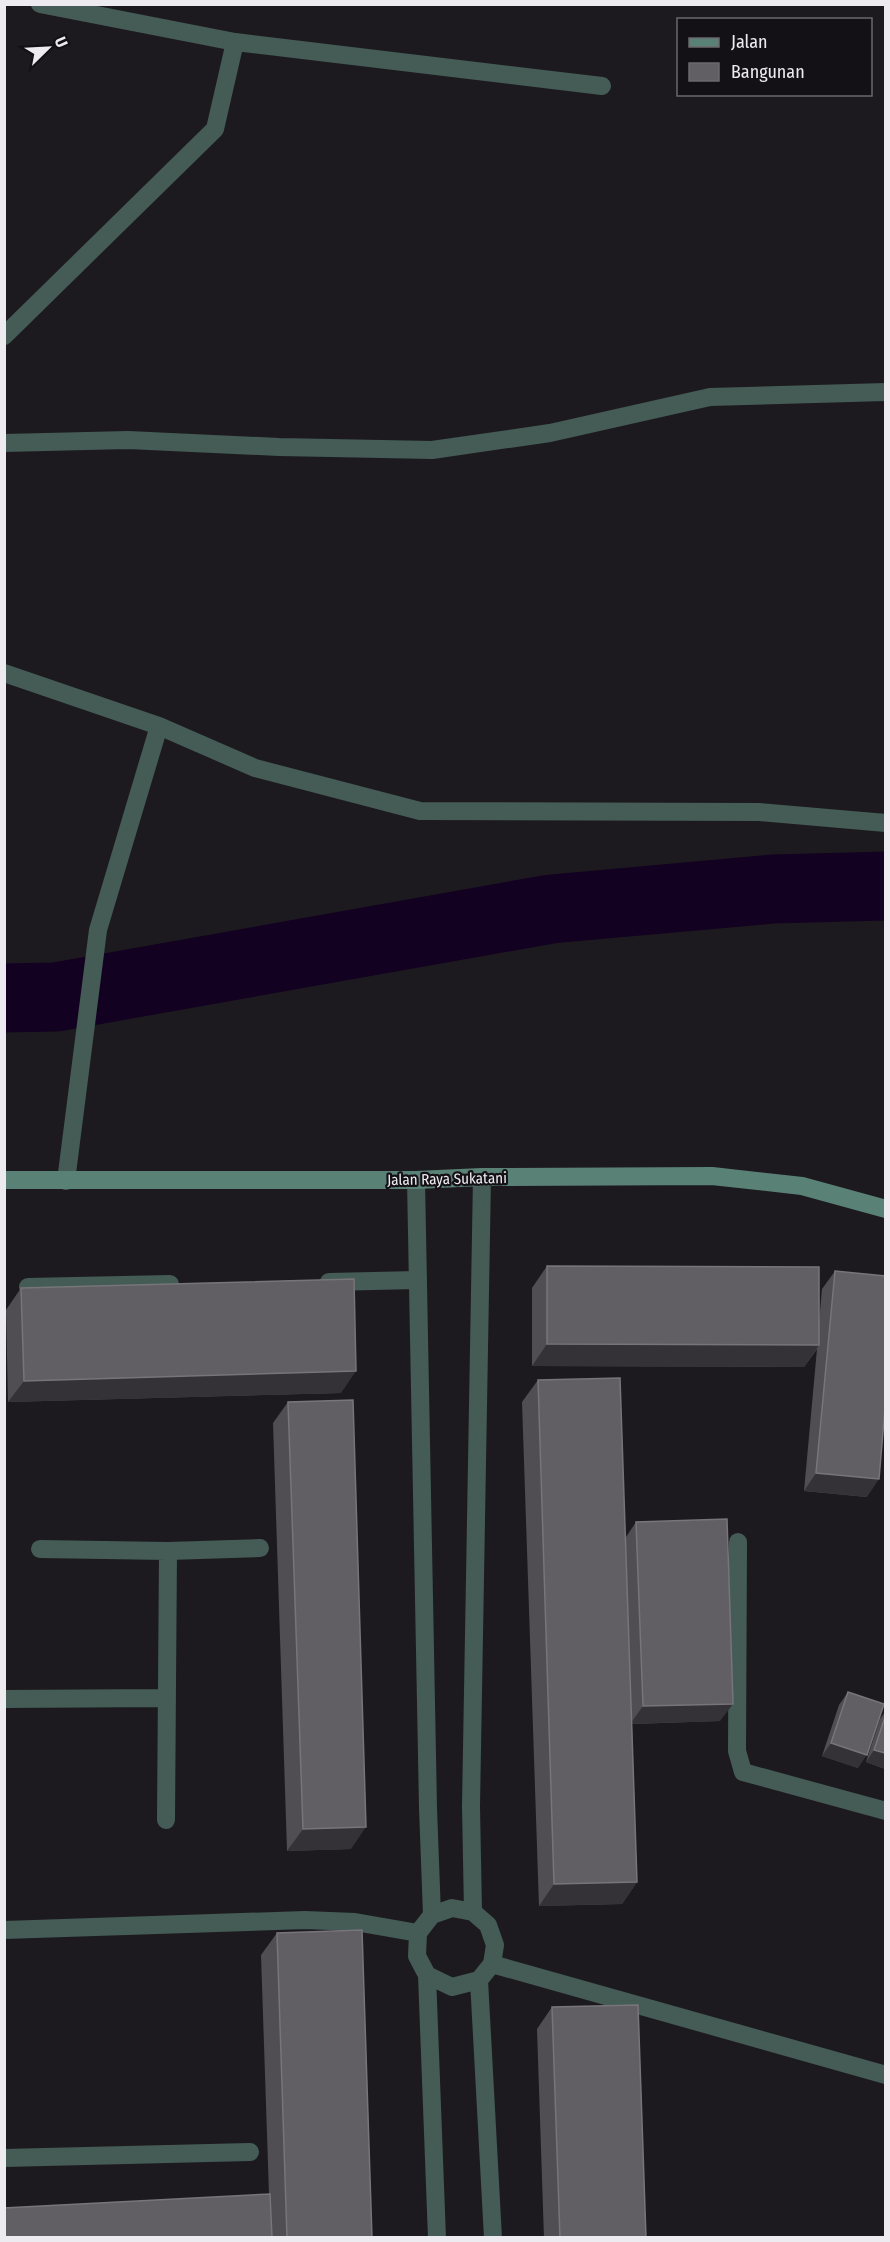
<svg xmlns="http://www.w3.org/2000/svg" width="890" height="2242" font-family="'Fira Sans Condensed',sans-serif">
<rect width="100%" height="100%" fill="#1d1a1f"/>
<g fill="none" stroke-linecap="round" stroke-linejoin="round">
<path stroke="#130121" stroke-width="69" d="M4 998 56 997 551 909 773 889 886 886"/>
<path stroke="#445c55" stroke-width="18" d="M235 42 602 86
M4 336 215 129 235 42 40 4
M4 443 128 440 279 447 432 450 550 433 710 397 886 392
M4 673 159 726 255 768 420 811 759 812 886 823
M416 1180 428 1808 432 1915
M66 1181 98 930 159 726
M329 1282 417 1280
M28 1287 170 1284
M738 1542 737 1751 743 1772 886 1811
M40 1549 168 1551 260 1548
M4 1699 166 1698
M166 1820 168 1551
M473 1912 452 1908 432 1915 418 1933 417 1956 427 1975 452 1987 479 1980 492 1964 495 1945 488 1925 473 1912 471 1806 482 1177
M4 1930 305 1920 355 1922 418 1933
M492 1964 886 2075
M427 1975 437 2238
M479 1980 493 2238
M4 2158 250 2152"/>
<path stroke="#5a8176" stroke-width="18" d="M4 1180H416L482 1177 712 1176 802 1186 886 1209"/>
</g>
<path fill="#514e53" d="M547 1266 819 1322 822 1289 835 1271 867 1497 804 1491 817 1349 804 1367 532 1366V1288Z
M21 1288 341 1393 8 1402 6 1310Z
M538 1380 626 1537 636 1522 720 1721 632 1724 637 1882 622 1904 539 1906 522 1402Z
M288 1402 351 1849 287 1851 273 1423Z
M848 1692 858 1768 822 1756 839 1705Z
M885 1712V1769L866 1762 880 1719Z
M277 1933 372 2238H4L269 2194 261 1955Z
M552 2007 646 2238H544L537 2029Z"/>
<path fill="#353237" d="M547 1344 819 1345 804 1367 532 1366Z
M356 1371 341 1393 8 1402 24 1381Z
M816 1473 879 1479 867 1497 804 1491Z
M733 1704 720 1721 630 1724 643 1706Z
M831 1743 867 1755 858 1768 822 1756Z
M874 1750 885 1753V1769L866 1762Z
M366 1827 351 1849 287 1851 303 1829Z
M637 1882 622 1904 539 1906 554 1884Z"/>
<path fill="#625f64" stroke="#777579" stroke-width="1.5" d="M547 1266 819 1267V1345L547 1344Z
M835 1271 885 1276V1408L879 1479 816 1473Z
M354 1279 356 1371 24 1381 21 1288Z
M620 1378 637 1882 554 1884 538 1380Z
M353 1400 366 1827 303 1829 288 1402Z
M727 1519 733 1704 643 1706 636 1522Z
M848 1692 884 1704 867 1755 831 1743Z
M885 1717V1753L874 1750Z
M362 1930 372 2238H287L277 1933Z
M638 2005 646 2238H560L552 2007Z
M270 2194 272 2238H4V2208Z"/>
<g text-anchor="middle" stroke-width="4.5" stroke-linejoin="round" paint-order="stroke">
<g font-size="15" fill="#edebef" stroke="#141116">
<text transform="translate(447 1179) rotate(-1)" y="5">Jalan Raya Sukatani</text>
</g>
</g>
<rect width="890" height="2242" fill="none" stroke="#edebef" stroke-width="12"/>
<rect x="677" y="18" width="195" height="78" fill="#141116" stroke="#6b686d" stroke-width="1.5"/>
<rect x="689" y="38" width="30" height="9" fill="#5a8176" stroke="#6b686d" stroke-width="1.5"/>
<text x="731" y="48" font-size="18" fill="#edebef">Jalan</text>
<rect x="689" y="63" width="30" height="18" fill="#625f64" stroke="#6b686d" stroke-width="1.5"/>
<text x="731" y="78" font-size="18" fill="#edebef">Bangunan</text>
<g transform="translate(48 48) rotate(66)" stroke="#141116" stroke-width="4.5" paint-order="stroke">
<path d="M0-4.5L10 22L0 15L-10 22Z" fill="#edebef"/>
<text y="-9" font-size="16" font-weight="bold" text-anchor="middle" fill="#edebef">U</text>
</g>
</svg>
